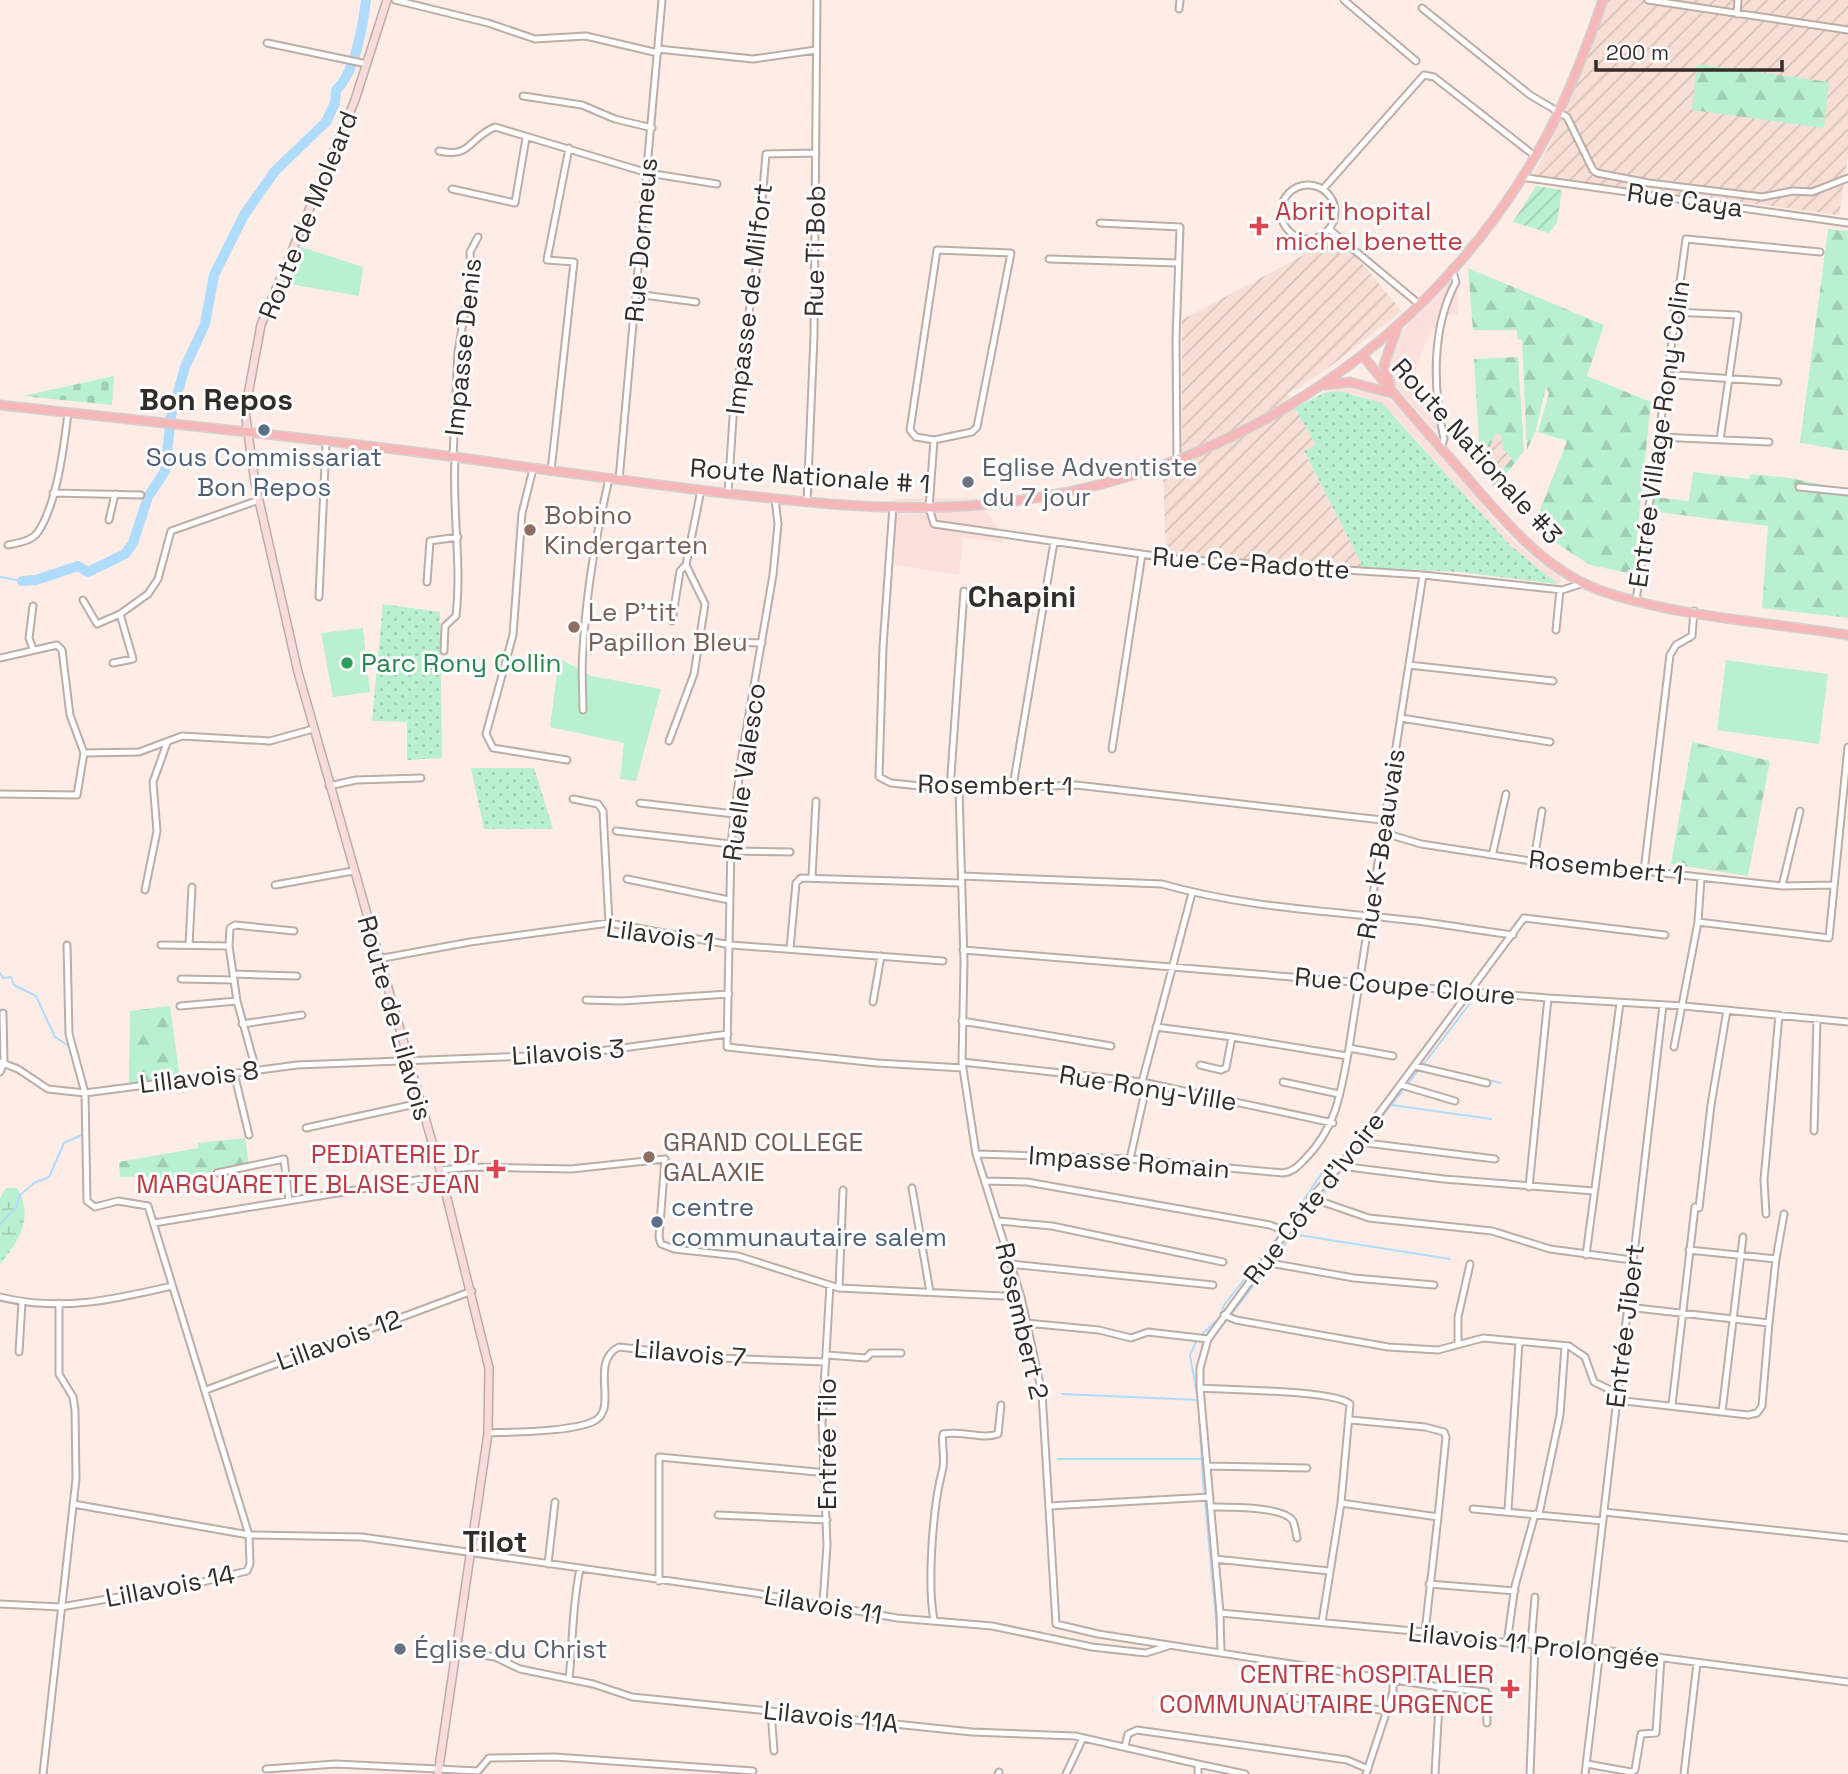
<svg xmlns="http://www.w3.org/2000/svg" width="1848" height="1774" font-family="'Space Grotesk',sans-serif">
<defs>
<pattern id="industrial-furrows" width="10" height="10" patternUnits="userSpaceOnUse" patternTransform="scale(1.75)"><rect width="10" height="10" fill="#f8dfd6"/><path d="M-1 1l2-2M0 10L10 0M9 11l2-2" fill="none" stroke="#d5c0b8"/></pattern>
<pattern id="forest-firs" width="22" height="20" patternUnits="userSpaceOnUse" patternTransform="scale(1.75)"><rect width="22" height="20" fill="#b9f0cf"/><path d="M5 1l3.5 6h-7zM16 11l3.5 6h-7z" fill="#a0ceb2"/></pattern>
<pattern id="wetland-marsh" width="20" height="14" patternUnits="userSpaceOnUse" patternTransform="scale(1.75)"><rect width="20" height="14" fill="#b9f0cf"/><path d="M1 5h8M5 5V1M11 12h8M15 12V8" fill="none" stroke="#a0ceb2"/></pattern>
<pattern id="cemetery-stones" width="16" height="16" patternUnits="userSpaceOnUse" patternTransform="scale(1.75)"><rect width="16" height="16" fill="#b9f0cf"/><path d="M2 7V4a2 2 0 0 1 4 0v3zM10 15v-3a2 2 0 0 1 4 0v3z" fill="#a0ceb2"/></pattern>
<pattern id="park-dots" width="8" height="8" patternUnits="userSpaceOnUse" patternTransform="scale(1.75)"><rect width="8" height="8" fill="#b9f0cf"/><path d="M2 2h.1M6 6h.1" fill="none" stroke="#a0ceb2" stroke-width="1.8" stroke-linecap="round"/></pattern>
<pattern id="garden-furrows" width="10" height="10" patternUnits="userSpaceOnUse" patternTransform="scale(1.75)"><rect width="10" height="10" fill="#b9f0cf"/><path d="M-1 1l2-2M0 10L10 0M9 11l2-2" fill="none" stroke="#a0ceb2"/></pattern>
</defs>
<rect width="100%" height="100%" fill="#feede7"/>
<path fill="#fbe0dc" d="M1449 280 1451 288 1458 292V314L1442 316 1423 348 1415 373 1418 389 1438 429 1434 430 1401 392 1389 376 1387 367 1393 340Z
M1347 386 1370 389 1393 402 1479 499 1495 522 1520 547 1561 578 1562 583 1558 584 1510 545 1396 417 1358 394 1324 393 1336 387Z
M976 498 1003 535V543L963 537 959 575 895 565V499Z"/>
<path fill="url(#industrial-furrows)" d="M1608 0H1848V155L1839 215 1533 175 1548 148Z
M1339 236 1402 311 1323 372 1287 394 1316 445 1304 452 1363 567 1166 555 1163 474 1182 466V320Z
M1495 433 1501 435 1503 448 1512 458 1499 474 1503 478 1495 489 1480 469 1479 443 1484 444Z"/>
<path fill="#b9f0cf" d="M298 246 363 267 359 296 284 283Z
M363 628 370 692 333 697 321 633Z
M559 658 591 676 661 689 636 781 620 779 624 743 550 727Z
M1726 660 1828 674 1819 744 1717 730Z"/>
<path fill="url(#forest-firs)" d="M1697 64 1829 82 1824 128 1692 110Z
M1828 229 1848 231V451L1800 443Z
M1468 268 1604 325 1587 376 1651 402 1633 574 1590 565 1533 528 1567 441 1538 432 1549 393 1546 387 1536 430 1527 450 1522 340 1517 339V330H1473Z
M1518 357 1524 451 1503 478 1499 474 1512 458 1503 450 1501 435 1495 433 1490 447 1479 443 1474 359Z
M1693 472 1749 479 1750 474 1790 478 1848 490V618L1762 608 1768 526 1650 511 1653 497 1689 501Z
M1692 742 1770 761 1748 876 1671 864Z
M170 1006 180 1079 129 1085 130 1011Z
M245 1138 249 1166 150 1182 148 1177H120L119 1162 198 1148V1143Z"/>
<path fill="url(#wetland-marsh)" d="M6 1188H17C34 1217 20 1240 0 1264V1198Z"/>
<path fill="url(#cemetery-stones)" d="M114 376 112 405 23 396Z"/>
<path fill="url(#park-dots)" d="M1340 391 1382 403 1510 545 1558 584 1459 572 1363 567 1304 451 1316 445 1295 408 1324 393Z
M383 604 440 612 442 758 407 760V722L372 721Z
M471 768H534L553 829H484Z"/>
<path fill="url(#garden-furrows)" d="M1536 186 1562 190 1557 223 1549 233 1513 222Z"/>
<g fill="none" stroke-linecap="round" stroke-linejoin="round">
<path stroke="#afdbfd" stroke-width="2" d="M0 577 22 581
M0 973 3 978 11 977 14 985 36 996 55 1037 69 1046
M1423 1065 1471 1002
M1448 1071 1501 1083
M1408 1084 1419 1069
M1392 1105 1491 1119
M88 1122V1096
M1364 1139 1404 1089
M1345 1164 1361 1144
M1320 1198 1342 1169
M0 1224 17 1207 19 1196 34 1183 49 1177 64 1143 84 1134
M1285 1228 1324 1170
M1292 1234 1450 1259
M1231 1315 1317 1202
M1213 1338 1227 1319
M1062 1394 1198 1400
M1058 1459H1201
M1204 1495 1198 1400 1190 1355 1198 1338 1220 1317 1224 1305 1282 1232
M1205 1500 1218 1641"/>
<path stroke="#afdbfd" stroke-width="10" d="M22 581 36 580 78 566 88 572 125 554 133 543 148 497 165 471 171 416 185 367 205 324 214 275 244 215 275 171 326 122 335 103 336 90C355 73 363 25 366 0"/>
<defs>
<path id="street" d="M395 0 488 23 535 39 586 36 658 53
M1344 0 1416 61
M1648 0 1848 30
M1422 8 1530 95 1567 117 1593 170 1597 173 1649 183 1762 197 1793 191 1812 192 1848 178
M1179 9 1180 0
M1737 14 1738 0
M267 43 367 64
M658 49 753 59 816 50
M523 96 582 105 615 119 652 128
M439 151C472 158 467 139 495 127L648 173 717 184
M1521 177 1848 223
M1281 212a27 27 0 1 1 54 0a27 27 0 1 1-54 0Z
M452 189 515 203 526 138
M1323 189 1424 75 1434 77 1535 156
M1100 223 1180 227 1176 339 1177 462
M1329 229 1419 304
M1049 259 1179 263
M636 294 696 302
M1674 312 1738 315 1720 440
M1665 377 1677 375 1778 382
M1659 437 1769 442
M934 440 916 437 910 430 937 250 1011 253 977 427 972 432 934 440 929 508 934 524 1176 559 1423 575 1562 590 1584 583
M1441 448 1444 439C1433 389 1431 328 1456 282L1452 269
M453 457 458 352 471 275 470 252 478 237
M533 469 522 513 513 635 486 734 493 748 567 760
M551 471 574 262 547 260 569 148
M619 480 662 0
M1799 487 1848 492
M53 493 141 495
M728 493 734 403 756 270 766 154 816 153
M775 499 778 524 773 575 741 761 731 844 727 1047 877 1063 963 1068
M807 502 814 336 817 0
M893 506 883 647 879 777 891 783 959 790 1076 785 1382 820
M109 520 115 494
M8 545C18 543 32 541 38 532 57 504 64 446 68 413
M427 582 430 541 458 537
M319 597 326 443
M83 600 97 624 120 614
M1636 601 1686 239 1820 252
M672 621 680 571 686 565
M1556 630 1560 590
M699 641 762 643
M33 649 29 638 33 606
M444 651 445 626 456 616C462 563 452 511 455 458
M0 658 57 645 62 650 70 715 84 753
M113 663 133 659 120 614 148 594 158 579 171 531 259 500
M1409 665 1553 681
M583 710C583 690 581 670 583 650 586 592 596 535 609 479
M1401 718 1550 742
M669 741 694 674 705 604 686 565 701 490
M1112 749 1142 554
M329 786 356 780 421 778
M1013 786 1054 542
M950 789 964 591
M959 790 964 962 962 1062 976 1154 1021 1297 1042 1393 1056 1624 1098 1634 1440 1687 1435 1774
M0 794 77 795 84 753 139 752 182 736 270 741 313 729
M573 799 598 804 603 811 609 923
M640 803 734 814
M616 831 731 844
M1381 832 1421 844 1563 866 1644 871 1782 886 1833 885
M731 851 790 852
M1493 852 1506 794
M1534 860 1542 811
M1644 871 1670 655 1676 645 1692 636 1694 611
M961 876 1162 884C1246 908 1331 911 1417 921 1449 925 1481 931 1513 935
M812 877 816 801
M627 879 729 900
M275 885 353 871
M1782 886 1800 811
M145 890 157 831 153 782 167 743
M1698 922 1829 938 1848 747
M67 945 69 1034 85 1093 87 1201 95 1207 118 1201 148 1206 249 1535 73 1504
M161 945 229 946 237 1001 256 1070
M189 945 192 887
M229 946 230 928 235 925 294 931
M790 949 796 883 801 878 960 883
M963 950 1548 998 1684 1006 1848 1022
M378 959 470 942 609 923 731 945 943 961
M234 974 297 976
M181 979 234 980
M586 1000 622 1001 729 994
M873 1002 881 956
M180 1006 237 1001
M962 1021 1111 1046
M242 1024 302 1015
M1156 1027 1232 1037
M1674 1047 1698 922 1701 878
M1349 1048 1393 1056
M0 1062 18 1069 48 1089 85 1093 297 1065 577 1054 728 1034
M962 1062 1142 1082 1333 1123
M1200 1065 1221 1070 1226 1068 1232 1037 1347 1056
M1415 1066 1487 1083
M0 1072 4 1063 3 1013
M234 1073 249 1135
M1142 1082 1192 893
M1283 1082 1339 1094
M1401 1085 1455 1101
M306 1128 420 1103
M1814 1131 1817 1019
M1358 1142 1495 1159
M976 1154 1130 1159 1283 1173C1293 1172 1298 1166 1305 1159 1337 1127 1341 1091 1349 1048L1423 575
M1130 1159 1147 1083
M1340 1166 1444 1179 1594 1191
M440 1170 472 1167 571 1169 665 1159 659 1237 661 1244 674 1249 738 1256 839 1288 1021 1297
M217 1173 284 1159 289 1201
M985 1181 1027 1182 1270 1225 1287 1232
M1529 1187 1548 998
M912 1188 930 1292
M1311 1198 1369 1218 1492 1231 1550 1249 1632 1260
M1699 1208 1711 1105 1727 1010
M1766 1214 1764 1180 1779 1015
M998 1221 1052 1226 1223 1262
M154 1223 441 1176
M1689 1250 1776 1259 1769 1323
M1586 1255 1620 1003
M1776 1259 1784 1214
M1264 1262 1354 1278 1434 1285
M1010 1264 1213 1285
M839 1288 843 1190
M0 1297C62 1312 111 1300 172 1286
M1224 1315 1236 1320 1388 1347 1438 1350 1483 1338 1569 1346 1585 1357 1594 1382 1617 1393
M1026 1323 1099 1330 1131 1338 1148 1332 1208 1339
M1458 1344V1317L1470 1264
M19 1352 22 1302
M827 1355 866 1358 871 1353H901
M1200 1388C1227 1390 1334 1390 1350 1404L1341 1503 1322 1622
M206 1390 472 1291
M1616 1400 1748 1415 1757 1413 1762 1406 1769 1323 1627 1307
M1672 1405 1695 1207
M1722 1412 1743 1237
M1351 1420 1425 1427 1444 1432 1446 1437 1438 1517
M488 1433C513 1432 576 1432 596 1420 618 1406 589 1361 619 1347L717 1358 826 1362
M1207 1466 1307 1468
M1341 1503 1438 1517 1425 1632
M1049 1506 1210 1497
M1211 1507C1228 1507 1283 1506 1293 1521 1295 1526 1296 1533 1297 1538
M1473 1509 1603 1521
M1508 1510 1519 1342
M1604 1512 1848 1538
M1539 1514 1560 1415 1565 1346
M718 1515 827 1520
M1215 1559 1329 1571
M548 1564 555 1502
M659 1581V1457L827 1473
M1429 1584 1515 1591
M823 1603 827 1545 822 1422 830 1285
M0 1604 61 1607 194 1584 247 1571 250 1564 249 1535 362 1537 755 1593 897 1618 992 1626 1092 1647 1146 1653 1168 1646
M1220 1613 1446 1634 1507 1643 1588 1648 1848 1682
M934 1620C927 1584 933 1506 942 1472 946 1459 941 1445 943 1434 962 1430 981 1440 998 1434L1001 1405
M1507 1643 1515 1586 1535 1514
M1531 1645 1535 1597
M1588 1648 1663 1005
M458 1651 495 1657 520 1669 593 1684 632 1697 972 1732 1075 1736 1198 1764V1774
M1221 1652 1220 1613 1200 1388V1368L1208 1339 1311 1198 1340 1166 1524 918 1665 935
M569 1679C573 1642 572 1605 580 1569
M1440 1687 1486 1692 1487 1723
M1288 1697 1387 1711
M771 1711 774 1751
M1125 1746 1128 1734 1137 1730 1347 1760 1368 1769
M1198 1764 1245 1774
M1587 1764 1631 1772 1635 1770 1641 1734 1656 1733 1661 1658
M266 1769 336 1764 478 1771 489 1758 555 1757 753 1771
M43 1774 76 1479 75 1410 73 1397 59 1374V1303
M998 1774 999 1772
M1066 1774 1083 1738
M1366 1774 1393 1692V1678
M1530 1774 1535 1645
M1585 1774 1600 1650
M1684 1774 1697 1663"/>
<path id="secondary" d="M387 0 355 100 261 325 245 411 255 483 298 672 440 1170 489 1368 488 1433 438 1774"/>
<path id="primary" d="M1363 356C1393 393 1424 429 1456 465 1500 515 1542 572 1608 593 1684 618 1769 622 1848 635
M1325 385 1350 382 1391 393
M1390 385 1384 365 1397 328
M0 405C159 423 319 438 477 460 557 472 636 482 715 492 792 501 869 510 946 507 1190 498 1415 366 1537 153 1565 105 1585 52 1603 0"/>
</defs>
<use href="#street" stroke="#bcada6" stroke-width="9"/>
<use href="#secondary" stroke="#bcada6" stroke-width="10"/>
<use href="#primary" stroke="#d2d1d0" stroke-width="11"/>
<use href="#street" stroke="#fff" stroke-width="5"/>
<use href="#secondary" stroke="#fadbdc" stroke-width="7"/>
<use href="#primary" stroke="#f6b7b9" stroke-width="8"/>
</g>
<g fill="#e0444e" stroke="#fff" stroke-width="2.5">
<path d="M1255.5 215.5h7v7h7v7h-7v7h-7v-7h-7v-7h7z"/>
<path d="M492.5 1158.5h7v7h7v7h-7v7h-7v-7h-7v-7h7z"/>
<path d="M1506.5 1678.5h7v7h7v7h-7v7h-7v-7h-7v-7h7z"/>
</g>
<g fill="#5c6f8a" stroke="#fff" stroke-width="2.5">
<circle cx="264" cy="430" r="7"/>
<circle cx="657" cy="1222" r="7"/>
</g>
<g fill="#6b7280" stroke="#fff" stroke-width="2.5">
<circle cx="968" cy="482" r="7"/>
<circle cx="400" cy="1649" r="7"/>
</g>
<g fill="#8d6e63" stroke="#fff" stroke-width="2.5">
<circle cx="530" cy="530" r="7"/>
<circle cx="574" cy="627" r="7"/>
<circle cx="649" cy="1157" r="7"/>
</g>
<circle fill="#2e9e5b" stroke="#fff" stroke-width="2.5" cx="347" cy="663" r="7"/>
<g text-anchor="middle" stroke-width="6" stroke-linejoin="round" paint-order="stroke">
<g font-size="26" fill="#332d2a" stroke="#fff">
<text transform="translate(1685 200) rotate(8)" y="9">Rue Caya</text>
<text transform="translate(308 215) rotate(-68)" y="9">Route de Moleard</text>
<text transform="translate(641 240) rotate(-85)" y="9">Rue Dormeus</text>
<text transform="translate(815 251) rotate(-89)" y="9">Rue Ti Bob</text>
<text transform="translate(749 299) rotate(-83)" y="9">Impasse de Milfort</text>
<text transform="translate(463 347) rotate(-84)" y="9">Impasse Denis</text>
<text transform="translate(1659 434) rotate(-82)" y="9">Entrée Village Rony Colin</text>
<text transform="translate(1477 451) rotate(48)" y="9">Route Nationale #3</text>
<text transform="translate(810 476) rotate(4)" y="9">Route Nationale # 1</text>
<text transform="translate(1251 563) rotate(4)" y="9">Rue Ce-Radotte</text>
<text transform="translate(744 772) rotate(-82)" y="9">Ruelle Valesco</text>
<text transform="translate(995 785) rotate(1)" y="9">Rosembert 1</text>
<text transform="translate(1381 844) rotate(-81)" y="9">Rue K-Beauvais</text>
<text transform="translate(1606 867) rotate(6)" y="9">Rosembert 1</text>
<text transform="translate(660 935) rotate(8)" y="9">Lilavois 1</text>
<text transform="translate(1405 986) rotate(5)" y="9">Rue Coupe Cloure</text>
<text transform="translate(395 1018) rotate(74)" y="9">Route de Lilavois</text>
<text transform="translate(568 1052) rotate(-4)" y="9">Lilavois 3</text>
<text transform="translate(199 1077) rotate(-7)" y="9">Lillavois 8</text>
<text transform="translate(1148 1088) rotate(9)" y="9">Rue Rony-Ville</text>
<text transform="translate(1129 1162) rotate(4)" y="9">Impasse Romain</text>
<text transform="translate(1314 1198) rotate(-52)" y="9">Rue Côte d'Ivoire</text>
<text transform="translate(1022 1321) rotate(77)" y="9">Rosembert 2</text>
<text transform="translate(1625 1326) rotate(-83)" y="9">Entrée Jibert</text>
<text transform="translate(339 1340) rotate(-20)" y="9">Lillavois 12</text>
<text transform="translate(690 1353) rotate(5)" y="9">Lilavois 7</text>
<text transform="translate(827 1444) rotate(-90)" y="9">Entrée Tilo</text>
<text transform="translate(170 1586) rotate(-11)" y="9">Lillavois 14</text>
<text transform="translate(823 1605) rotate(10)" y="9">Lilavois 11</text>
<text transform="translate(1534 1645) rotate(6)" y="9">Lilavois 11 Prolongée</text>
<text transform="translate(831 1717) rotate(6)" y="9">Lilavois 11A</text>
</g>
<g font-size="26" fill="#be3a42" stroke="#fff" text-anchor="end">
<text x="1275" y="220" text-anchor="start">Abrit hopital<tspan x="1275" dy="30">michel benette</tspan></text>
<text x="480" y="1163">PEDIATERIE Dr<tspan x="480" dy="30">MARGUARETTE BLAISE JEAN</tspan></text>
<text x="1494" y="1683">CENTRE hOSPITALIER<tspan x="1494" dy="30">COMMUNAUTAIRE URGENCE</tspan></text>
</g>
<g font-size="26" fill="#4e5e75" stroke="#fff">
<text x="264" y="466">Sous Commissariat<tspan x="264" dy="30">Bon Repos</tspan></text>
<text x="671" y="1216" text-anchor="start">centre<tspan x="671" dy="30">communautaire salem</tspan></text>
</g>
<g font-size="26" fill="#5b616d" stroke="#fff" text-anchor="start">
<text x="982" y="476">Eglise Adventiste<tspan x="982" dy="30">du 7 jour</tspan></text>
<text x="414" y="1658">Église du Christ</text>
</g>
<g font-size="26" fill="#785e54" stroke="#fff" text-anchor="start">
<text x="544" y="524">Bobino<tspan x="544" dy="30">Kindergarten</tspan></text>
<text x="588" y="621">Le P'tit<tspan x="588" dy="30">Papillon Bleu</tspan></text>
<text x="663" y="1151">GRAND COLLEGE<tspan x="663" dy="30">GALAXIE</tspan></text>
</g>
<g font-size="26" fill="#27864d" stroke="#fff" text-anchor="start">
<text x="361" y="672">Parc Rony Collin</text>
</g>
<g font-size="30" font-weight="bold" fill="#332d2a" stroke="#fff">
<text x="216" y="410">Bon Repos</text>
<text x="1022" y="607">Chapini</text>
<text x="495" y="1552">Tilot</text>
</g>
</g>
<path d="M1596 60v10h186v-10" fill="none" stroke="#332d2a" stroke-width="3.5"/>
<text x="1606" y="60" font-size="21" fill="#332d2a" stroke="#ffffff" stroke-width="5" paint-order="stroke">200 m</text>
</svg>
